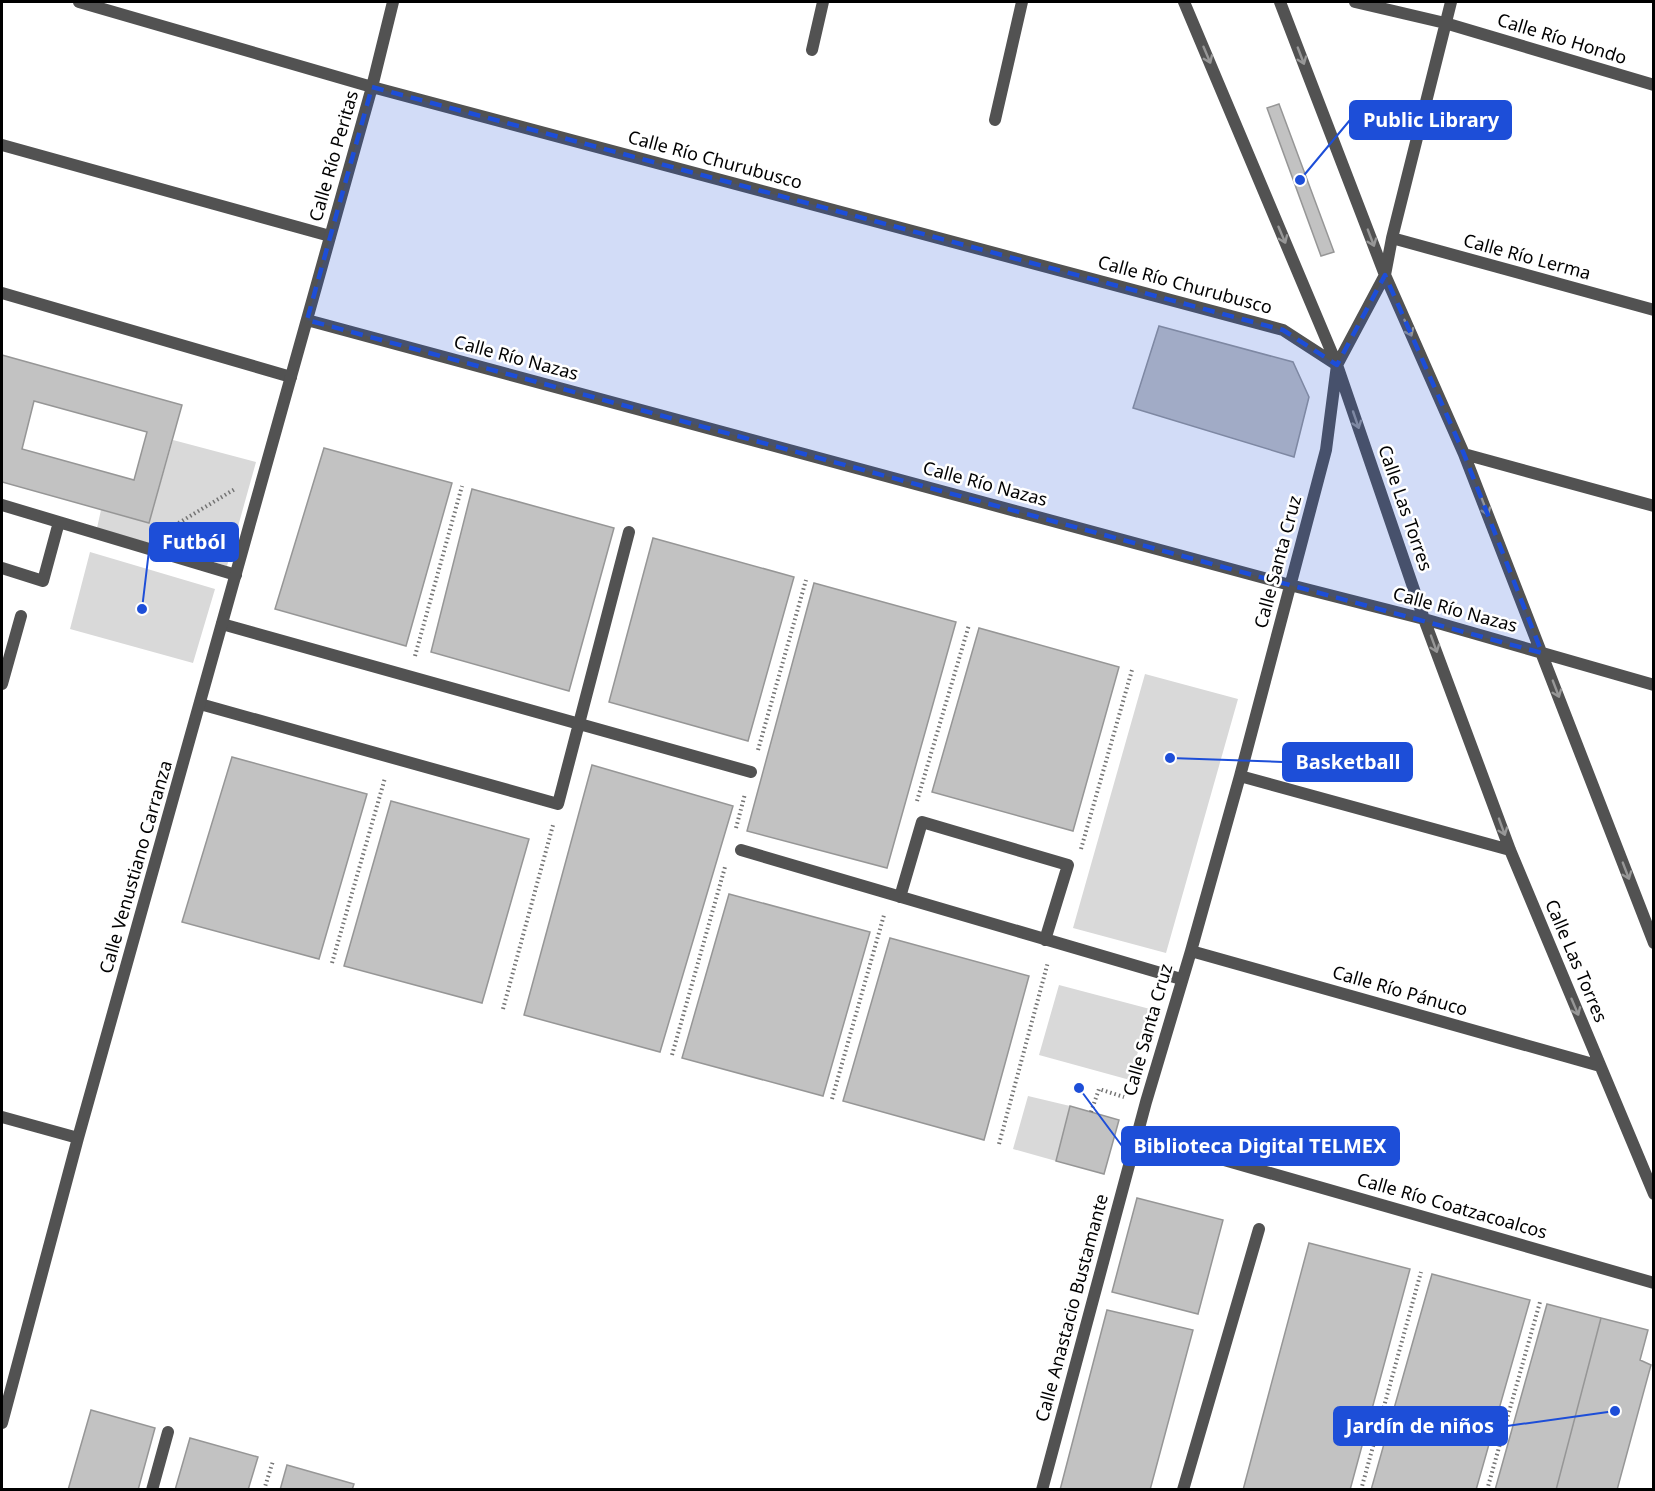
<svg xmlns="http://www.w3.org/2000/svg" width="1655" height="1491" font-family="'Noto Sans',sans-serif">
<rect width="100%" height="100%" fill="#fff"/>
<path fill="#d9d9d9" d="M173 440 256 462 227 566 97 528 101 510 149 523Z
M90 552 215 589 193 663 70 629Z
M1145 674 1238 699 1166 953 1073 928Z
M1059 985 1150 1009 1130 1080 1039 1055Z
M1028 1096 1070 1106 1056 1161 1013 1149Z"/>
<path fill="#c2c2c2" stroke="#969696" stroke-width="1.5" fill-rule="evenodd" d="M1279 104 1334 252 1321 256 1267 108Z
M1159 326 1293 362 1309 397 1294 457 1133 408Z
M2 355 182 405 149 523 2 482ZM34 401 147 432 134 480 22 449Z
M324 448 452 483 406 646 275 609Z
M472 489 614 528 569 691 431 652Z
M653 538 794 577 748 741 609 702Z
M814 583 956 622 887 868 747 831Z
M979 628 1119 667 1073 831 932 792Z
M232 757 367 794 319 959 182 922Z
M592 765 733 806 660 1052 524 1015Z
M391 801 529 839 482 1003 344 966Z
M729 894 870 932 823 1096 682 1058Z
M890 938 1029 976 984 1140 843 1101Z
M1070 1106 1119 1120 1104 1174 1056 1161Z
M1137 1198 1223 1220 1198 1314 1112 1292Z
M1309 1243 1410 1269 1350 1490H1243Z
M1432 1274 1530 1300 1476 1490H1371Z
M1547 1304 1601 1318 1556 1490H1495Z
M1107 1310 1193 1330 1150 1490H1060Z
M1601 1318 1648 1330 1640 1360 1651 1365 1617 1490H1556Z
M91 1410 155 1428 138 1490H68Z
M190 1438 258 1457 248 1490H175Z
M287 1465 354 1484 352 1490H280Z"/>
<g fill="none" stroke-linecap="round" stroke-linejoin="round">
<path stroke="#747474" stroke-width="4" stroke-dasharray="1.5 3" stroke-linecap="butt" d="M167 530 235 489
M415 656 462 486
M758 750 806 580
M917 801 969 625
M736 828 745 794
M1081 849 1132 670
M332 963 385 778
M503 1009 553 825
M672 1055 725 867
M832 1099 884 915
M1091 1112 1099 1089 1124 1097
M999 1144 1048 962
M264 1490 273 1461
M372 1490V1489
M1361 1490 1421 1272
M1487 1490 1540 1302"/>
<path stroke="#525252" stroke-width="12" d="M2 505 236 575
M2 568 43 581 59 522
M222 624 751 772
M200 704 558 804 629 532
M741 850 1181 979
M900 897 922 822 1068 865 1045 940
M152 1490 168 1432
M1183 1490 1259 1229"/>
<path stroke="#525252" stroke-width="12" d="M2 145 330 236
M2 293 291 377"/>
<path stroke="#525252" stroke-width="12" d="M79 2 372 87 1283 330 1337 365
M1184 2 1337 365 1424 619 1510 850 1654 1194
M1280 2 1385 275 1464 454 1654 943
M1355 2 1445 23 1654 85
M812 50 823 2
M995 120 1022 2
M1392 238 1654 310
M307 320 1290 585 1424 619 1654 685
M1464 454 1654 506
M2 684 21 616
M1240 776 1510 850
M1191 951 1600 1066
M2 1117 78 1138
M1137 1135 1654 1283
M2 1423 78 1138 372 87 393 2
M1042 1490 1146 1102 1191 951 1240 776 1326 450 1337 365 1385 275 1392 238 1451 2"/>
</g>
<defs><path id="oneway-shaft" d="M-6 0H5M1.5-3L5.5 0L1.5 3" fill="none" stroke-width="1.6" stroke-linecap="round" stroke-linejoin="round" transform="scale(1.5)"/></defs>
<g stroke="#979797">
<use href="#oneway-shaft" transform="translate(1207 55) rotate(67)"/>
<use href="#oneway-shaft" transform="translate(1301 56) rotate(69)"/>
<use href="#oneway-shaft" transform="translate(1282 235) rotate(67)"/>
<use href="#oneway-shaft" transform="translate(1371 238) rotate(69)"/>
<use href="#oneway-shaft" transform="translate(1408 328) rotate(66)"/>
<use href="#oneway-shaft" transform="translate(1356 420) rotate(71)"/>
<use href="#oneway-shaft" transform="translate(1485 507) rotate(69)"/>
<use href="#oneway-shaft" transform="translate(1434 644) rotate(70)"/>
<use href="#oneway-shaft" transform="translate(1556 689) rotate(69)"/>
<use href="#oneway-shaft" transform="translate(1502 827) rotate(70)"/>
<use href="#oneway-shaft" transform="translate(1626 871) rotate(69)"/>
<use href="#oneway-shaft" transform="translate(1575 1007) rotate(67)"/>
</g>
<path fill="#1d4ed8" fill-opacity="0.2" stroke="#1d4ed8" stroke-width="4.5" stroke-dasharray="12 8" stroke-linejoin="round" d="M372 87 1283 330 1337 365 1385 275 1464 454 1542 653 307 320Z"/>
<g text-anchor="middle" stroke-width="5" stroke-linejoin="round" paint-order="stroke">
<g font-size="18" fill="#000" stroke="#fff">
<text transform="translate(1562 39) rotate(17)" y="6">Calle Río Hondo</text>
<text transform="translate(334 156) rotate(-74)" y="6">Calle Río Peritas</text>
<text transform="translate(715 160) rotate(15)" y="6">Calle Río Churubusco</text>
<text transform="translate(1527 257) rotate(15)" y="6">Calle Río Lerma</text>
<text transform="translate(1185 285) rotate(15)" y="6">Calle Río Churubusco</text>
<text transform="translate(516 358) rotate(15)" y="6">Calle Río Nazas</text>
<text transform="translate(985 484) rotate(15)" y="6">Calle Río Nazas</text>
<text transform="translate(1405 508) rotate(71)" y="6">Calle Las Torres</text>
<text transform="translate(1278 562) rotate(-75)" y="6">Calle Santa Cruz</text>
<text transform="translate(1455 610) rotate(15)" y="6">Calle Río Nazas</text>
<text transform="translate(136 867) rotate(-74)" y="6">Calle Venustiano Carranza</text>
<text transform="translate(1576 961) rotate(67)" y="6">Calle Las Torres</text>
<text transform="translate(1400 991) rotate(16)" y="6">Calle Río Pánuco</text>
<text transform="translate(1148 1030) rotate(-74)" y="6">Calle Santa Cruz</text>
<text transform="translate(1452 1206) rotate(16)" y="6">Calle Río Coatzacoalcos</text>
<text transform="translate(1072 1308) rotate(-75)" y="6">Calle Anastacio Bustamante</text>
</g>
</g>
<path fill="none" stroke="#1d4ed8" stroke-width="2" d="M1300 180L1350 120M142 609L150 542M1170 758L1283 762M1079 1088L1122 1146M1615 1411L1507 1426"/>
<g fill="#1d4ed8" stroke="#fff" stroke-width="2">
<circle cx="1300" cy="180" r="6"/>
<circle cx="142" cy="609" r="6"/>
<circle cx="1170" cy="758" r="6"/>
<circle cx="1079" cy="1088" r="6"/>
<circle cx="1615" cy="1411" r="6"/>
</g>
<g fill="#1d4ed8" stroke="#1d4ed8" stroke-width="2">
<rect x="1350" y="101" width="161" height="38" rx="6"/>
<rect x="150" y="523" width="88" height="38" rx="6"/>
<rect x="1283" y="743" width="129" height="38" rx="6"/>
<rect x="1122" y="1127" width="277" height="38" rx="6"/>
<rect x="1334" y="1407" width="173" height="38" rx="6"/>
</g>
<g font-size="20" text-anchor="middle" font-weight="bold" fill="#fff">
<text x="1431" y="127">Public Library</text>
<text x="194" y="549">Futból</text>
<text x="1348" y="769">Basketball</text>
<text x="1260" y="1153">Biblioteca Digital TELMEX</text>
<text x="1420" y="1433">Jardín de niños</text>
</g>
<rect width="1655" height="1491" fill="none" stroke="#000000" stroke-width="6"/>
</svg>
